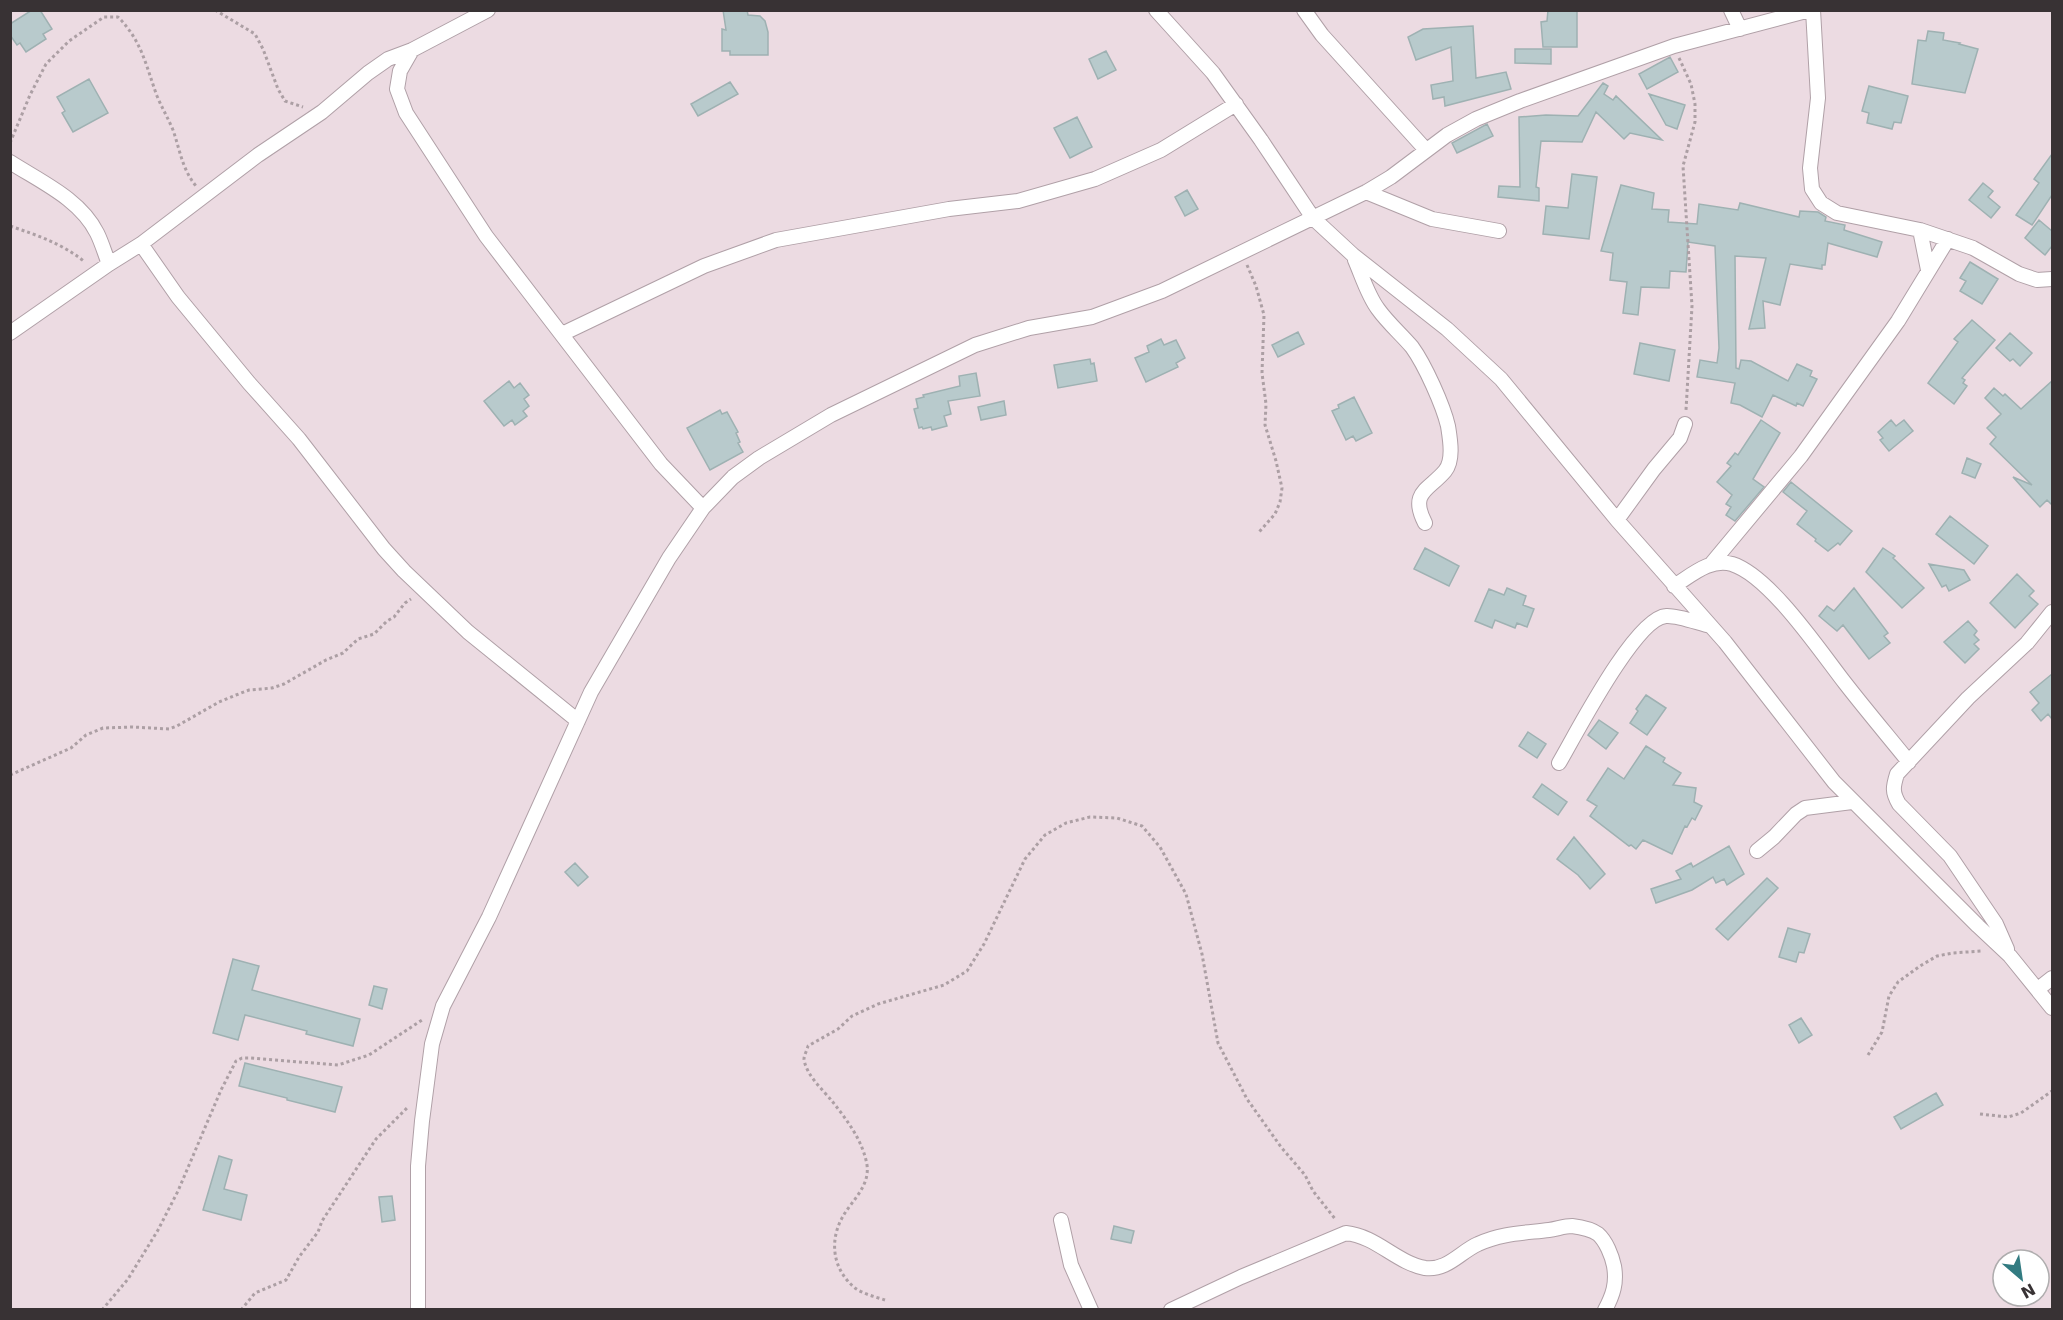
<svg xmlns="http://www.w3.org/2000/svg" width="2063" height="1320" font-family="'DejaVu Sans',sans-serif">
<rect width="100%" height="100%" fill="#ecdbe2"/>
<path fill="#b8cacc" stroke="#9eb1b2" stroke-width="1.5" d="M32 10H40L52 29 43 34 46 39 26 52 20 43 17 45 10 35V24Z
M723 10H747L748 15 760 16 765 21 768 32V55H730V51H722V29L726 30Z
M1548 10H1577V47H1543L1541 22 1547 21Z
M1473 26 1476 78 1506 72 1511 89 1445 106 1444 97 1433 99 1431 85 1453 81 1451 47 1416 60 1408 37 1423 29Z
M1928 31 1944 33 1943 40 1960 43 1959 44 1978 49 1965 93 1912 84 1918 40 1926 41Z
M1515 49H1551V64L1515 63Z
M1106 51 1116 70 1098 79 1089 59Z
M1670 57 1678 72 1647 89 1639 74Z
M89 79 108 113 73 132 62 113 65 111 57 97Z
M730 82 738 94 698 116 691 104Z
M1603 83 1608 86 1604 94 1613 100 1616 96 1662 140 1630 133 1624 139 1596 112 1582 142 1541 141 1536 187 1539 188V201L1498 197 1499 186 1520 187 1519 117 1546 115 1578 116Z
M1869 86 1908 96 1901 123 1894 122 1892 129 1867 123 1869 113 1862 111Z
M1649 94 1685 105 1677 129 1666 125Z
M1077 117 1092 147 1070 158 1054 128Z
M1487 124 1493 136 1457 153 1452 143Z
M2052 154V195L2032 225 2016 215 2039 183 2034 179Z
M1572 174 1597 177 1589 239 1543 234 1546 206 1568 208Z
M1983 183 1993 191 1988 197 2000 207 1991 218 1969 200Z
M1621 185 1654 193 1652 209 1669 210 1668 222 1697 224 1699 204 1738 210 1740 203 1799 217 1800 211 1818 212 1826 217 1825 221 1845 225 1844 230 1882 242 1877 257 1828 243 1825 265H1822V269L1790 264 1780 305 1763 301 1765 328 1749 329 1766 258 1735 256 1736 368 1739 369 1741 360 1751 361 1788 381 1797 364 1812 371 1810 376 1817 379 1803 406 1797 403 1796 406 1773 395 1762 417 1740 405 1731 403 1735 383 1697 377 1700 360 1717 363 1719 348 1715 246 1688 242 1686 272 1670 271 1669 288 1641 287 1638 315 1623 313 1627 282 1610 280 1613 253 1601 251Z
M1187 190 1198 209 1185 216 1175 197Z
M2039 220 2052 231V246L2045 255 2025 238Z
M1970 262 1998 279 1982 304 1960 291 1966 281 1960 278Z
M1972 320 1995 340 1962 378 1965 380 1963 383 1967 386 1954 404 1928 383 1958 342 1954 339Z
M1298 332 1304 344 1278 357 1272 345Z
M2010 333 2032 353 2020 366 2013 359 2010 361 1996 348Z
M1161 339 1164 345 1176 340 1185 358 1176 363 1178 367 1146 382 1135 358 1149 352 1147 346Z
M1640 343 1675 350 1669 381 1634 374Z
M1090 359 1091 364 1094 363 1097 381 1058 388 1054 365Z
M976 373 980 396 948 401 951 414 944 416 947 426 932 430 931 427 923 429 922 427 919 428 914 409 918 408 916 399 924 397 923 395 960 386 959 376Z
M509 381 514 388 520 383 529 395 524 399 529 406 523 411 527 416 515 425 512 420 504 426 484 401Z
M2052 381V505L2047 500 2040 507 2013 477 2032 485 1990 444 1996 437 1987 428 2001 414 1985 398 1994 388 2003 396 2005 394 2021 409Z
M1354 397 1372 433 1356 441 1353 436 1346 440 1332 411 1339 408 1338 405Z
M1004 401 1006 415 981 420 978 407Z
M720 410 722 414 727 412 738 432 736 433 740 442 738 443 743 452 710 470 687 428Z
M1761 420 1780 433 1753 479 1764 487 1735 521 1726 515 1731 507 1726 504 1732 495 1717 482 1731 466 1727 463 1735 453 1738 455Z
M1891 420 1896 426 1904 420 1913 431 1889 451 1880 440 1883 438 1878 432Z
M1967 458 1981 464 1975 478 1962 473Z
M1791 482 1852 531 1840 545 1838 543 1828 551 1815 541 1816 539 1797 524 1807 511 1783 492Z
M1950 516 1988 546 1974 564 1936 534Z
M1425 548 1459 566 1449 586 1414 569Z
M1883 548 1895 556 1893 558 1924 588 1902 608 1866 572Z
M1929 564 1964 570 1970 580 1949 591 1946 585 1942 587Z
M2017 574 2034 591 2029 596 2038 604 2015 628 1990 603Z
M1507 588 1526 596 1523 605 1534 609 1527 627 1517 623 1515 628 1495 620 1492 628 1475 621 1489 589 1504 595Z
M1854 588 1888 633 1884 636 1890 643 1869 659 1843 625 1837 631 1819 616 1827 606 1834 611Z
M1968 621 1977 631 1974 635 1979 640 1974 644 1979 649 1965 663 1944 642Z
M2052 674V719L2048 714 2041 721 2032 710 2039 703 2030 692Z
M1646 695 1666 708 1647 735 1630 723 1638 711 1636 709Z
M1599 720 1618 733 1606 749 1588 735Z
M1528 732 1546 744 1537 758 1519 746Z
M1646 746 1665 758 1663 762 1681 773 1673 785 1696 788 1694 802 1702 806 1695 820 1692 818 1687 827 1685 826 1672 854 1643 840 1636 849 1631 845 1629 846 1590 816 1597 806 1587 800 1608 768 1624 779Z
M1542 784 1567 802 1558 815 1533 797Z
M1574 837 1605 874 1590 889 1578 875 1557 859Z
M1729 846 1744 874 1727 885 1724 879 1716 883 1713 877 1692 890 1656 903 1651 889 1681 879 1676 871 1691 863 1693 867Z
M575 863 588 877 578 886 565 872Z
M1767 878 1778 888 1728 940 1716 929Z
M1788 928 1810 934 1804 953 1799 952 1796 962 1779 957Z
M233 959 259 966 252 990 360 1019 353 1046 306 1034 307 1031 245 1015 238 1040 213 1033Z
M374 986 387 989 382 1009 369 1005Z
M1801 1018 1812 1035 1799 1043 1789 1025Z
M245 1063 342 1087 335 1112 287 1100V1098L239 1086Z
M1936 1093 1943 1105 1901 1129 1894 1117Z
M219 1156 232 1160 224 1189 247 1195 241 1220 203 1210Z
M392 1196 395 1220 382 1222 379 1197Z
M1114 1226 1134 1231 1131 1243 1111 1239Z"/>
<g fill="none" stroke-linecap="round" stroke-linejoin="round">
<defs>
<path id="minor" d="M1156 10 1213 73 1261 140 1313 218 1353 255 1447 329 1501 379 1617 520 1725 642 1834 782 1978 926 2010 956 2052 1008
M1304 10 1322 35 1426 150
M1731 10 1740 29
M1813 10 1818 98 1810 168 1812 189 1821 203 1837 213 1920 230 1973 248 2019 274 2037 280 2052 279
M412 50 400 71 397 89 406 113 486 236 661 464 703 508
M10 162C41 182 80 199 97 233 102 243 105 254 109 264
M1366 192 1432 219 1499 231
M1920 230 1928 270
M141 244 178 297 249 383 299 439 384 549 404 571 468 632 578 721
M1355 260C1362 276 1368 296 1378 309 1388 323 1401 334 1412 347 1425 365 1443 405 1448 426 1450 439 1454 460 1445 471 1429 490 1409 492 1425 523
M10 333 109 264 141 244 258 155 322 112 368 73 388 59 412 50 488 10
M562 334 704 266 776 240 949 209 1018 201 1095 179 1161 150 1236 104
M1617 520 1654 469 1680 438 1685 424
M1712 563 1801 456 1898 321 1948 239
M1674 586C1692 575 1710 558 1732 564 1770 576 1820 651 1845 683 1866 710 1888 736 1909 762
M1559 763C1575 736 1635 618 1666 616 1677 615 1698 623 1711 626
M1757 851 1774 837 1796 814 1805 808 1852 802
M2007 949 1996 924 1950 856 1899 804C1892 792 1893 787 1897 774L1968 698 2027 643 2052 612
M2038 989 2052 978
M1061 1220 1071 1265 1091 1310
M418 1310V1166L422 1121 432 1044 443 1006 489 917 591 692 669 558 703 508 733 477 759 458 831 415 975 345 1029 328 1092 317 1162 291 1366 192 1391 177 1447 135 1476 119 1520 101 1674 46 1810 10
M1171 1310 1241 1277 1346 1233C1376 1236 1397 1263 1425 1268 1447 1271 1460 1252 1478 1244 1501 1233 1525 1233 1549 1230 1557 1229 1564 1226 1572 1226 1580 1227 1591 1229 1598 1234 1606 1241 1612 1256 1614 1266 1617 1283 1613 1295 1605 1310"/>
</defs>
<use href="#minor" stroke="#b0a0a7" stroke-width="16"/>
<path stroke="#ac9fa4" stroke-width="3" stroke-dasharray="3 3" stroke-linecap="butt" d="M215 10 255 34 263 49 278 89 285 101 303 107
M1679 58 1691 84 1695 104V122L1683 166 1692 306 1686 410
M10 143 30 95 46 64 69 41 104 17H118C142 41 146 66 157 96 162 108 168 118 173 130 180 150 182 169 196 186
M10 226C39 236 61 243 85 262
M1247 265 1256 286 1264 315 1262 373 1266 404 1265 425 1276 461 1282 488 1280 502 1275 514 1259 532
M10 775 71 748 86 735 103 728 133 727 169 729 177 726 219 702 236 695 249 690 272 688 284 684 326 660 343 653 358 639 374 634 387 621 394 617 405 603 411 599
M1868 1055 1882 1032 1889 996 1898 982 1920 966 1937 956 1953 953 1981 951
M1980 1114 2008 1117 2021 1113 2052 1091
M885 1300C876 1297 863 1294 855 1288 833 1270 829 1242 842 1218 851 1201 870 1187 867 1165 863 1141 847 1120 832 1101 823 1090 806 1075 804 1059 804 1056 807 1050 808 1046L838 1029 852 1016 878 1004 944 985 967 971 984 944 1025 859 1045 835 1066 823 1090 817 1117 818 1142 826 1160 847 1186 894 1202 954 1218 1043 1247 1099 1281 1147 1305 1175 1313 1191 1336 1220
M102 1310 128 1279 158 1230 178 1191 221 1090 236 1061 242 1058H250L338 1065 369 1055 422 1020
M241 1310 255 1293 286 1280 299 1257 318 1232 322 1221 376 1139 408 1107"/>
<use href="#minor" stroke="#fff" stroke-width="14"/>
</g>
<rect width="2063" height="1320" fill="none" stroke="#383234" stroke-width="24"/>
<g transform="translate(2021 1278) rotate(151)"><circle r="28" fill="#ffffff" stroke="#afadae" stroke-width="1.5"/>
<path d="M0-4.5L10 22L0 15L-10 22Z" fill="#327b81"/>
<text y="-9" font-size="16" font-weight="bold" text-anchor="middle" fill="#383234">N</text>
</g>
</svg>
